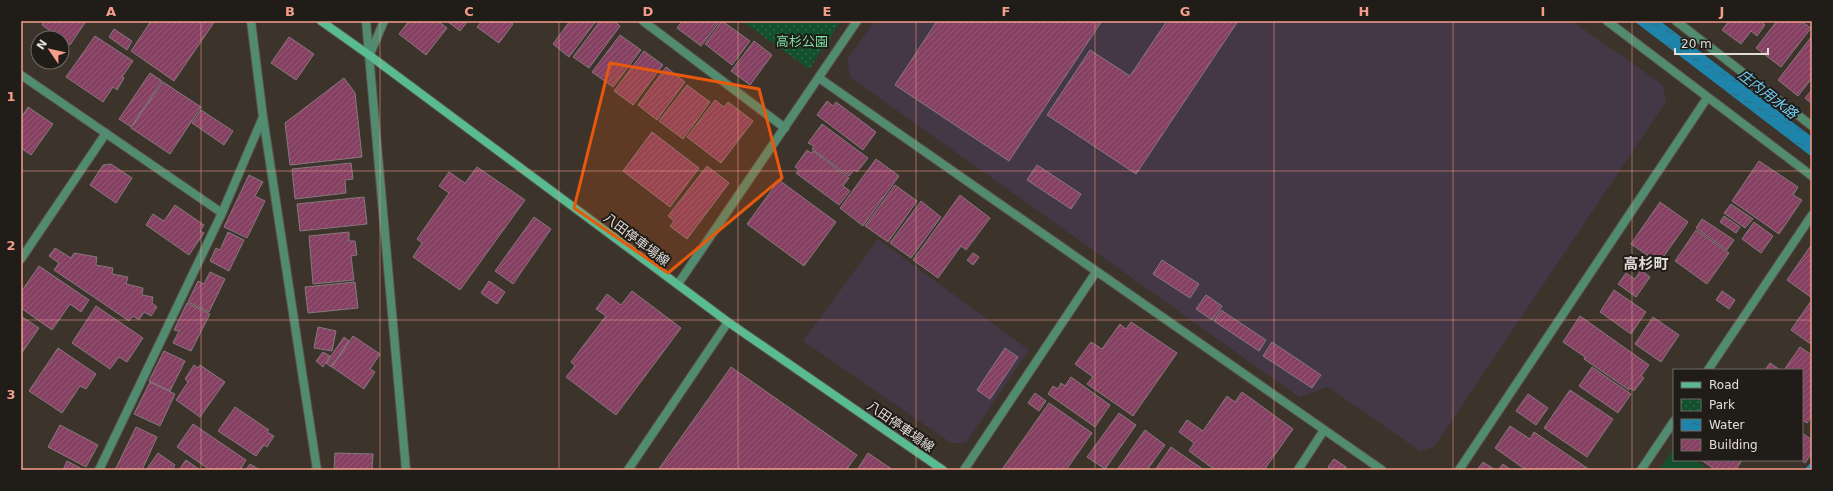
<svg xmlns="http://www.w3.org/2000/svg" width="1833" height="491" font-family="'DejaVu Sans','Noto Sans JP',sans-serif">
<defs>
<pattern id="park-dots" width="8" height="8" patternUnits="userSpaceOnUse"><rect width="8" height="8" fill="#13502e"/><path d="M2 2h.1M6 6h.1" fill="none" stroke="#35694c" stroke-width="1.8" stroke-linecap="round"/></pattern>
<pattern id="water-ripples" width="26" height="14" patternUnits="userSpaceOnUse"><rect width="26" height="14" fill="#1f84aa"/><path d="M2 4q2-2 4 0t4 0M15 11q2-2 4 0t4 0" fill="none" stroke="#2c6d85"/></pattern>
<pattern id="building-hatch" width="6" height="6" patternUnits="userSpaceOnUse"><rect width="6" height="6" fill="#854062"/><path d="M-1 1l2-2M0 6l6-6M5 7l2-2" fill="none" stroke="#965b78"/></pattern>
</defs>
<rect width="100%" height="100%" fill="#3c332b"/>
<path fill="#443746" d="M874 21H1572L1663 85 1666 102 1434 447 1420 451 1328 387 1299 397 850 77 847 60Z
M878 239 1029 350 966 443H951L803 341Z"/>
<path fill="#13502e" d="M1674 448V460H1695L1709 470H1659Z"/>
<path fill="url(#park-dots)" d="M742 21H841L809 69Z"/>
<path fill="url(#water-ripples)" d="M1634 21H1660L1812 137V157Z"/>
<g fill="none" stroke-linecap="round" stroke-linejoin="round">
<path stroke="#1f84aa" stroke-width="9" d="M1810 470 1812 468"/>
</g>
<path fill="url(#building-hatch)" stroke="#86797e" d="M44 21H86L70 45 42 25Z
M151 21H215L174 81 131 51Z
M409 21H438L447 28 426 55 399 34Z
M447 21H468L460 31Z
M482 21H509L513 24 499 43 477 27Z
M570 21H596L569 57 553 44Z
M600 21H614L620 26 589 68 573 57Z
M682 21H720L701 46 677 28Z
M722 21 750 41 732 65 705 44Z
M937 21H1102L1009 161 895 85Z
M1167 21H1238L1136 174 1047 115 1090 50 1130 76Z
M1729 21H1764L1763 23 1765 25 1757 36 1751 31 1741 44 1722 30Z
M1777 21H1801L1811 28 1781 67 1756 48Z
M114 29 132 41 127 50 109 37Z
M620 35 641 50 613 87 592 72Z
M95 36 133 61 122 77 124 78 117 90 113 87 103 102 66 77Z
M1812 36V78L1798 96 1778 80Z
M289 37 314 54 296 80 271 63Z
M754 41 772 55 750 85 731 71Z
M644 51 663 65 633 105 614 91Z
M666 67 685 82 657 120 638 105Z
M150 73 162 81 131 127 119 119Z
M344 78 355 93 362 157 290 165 285 123Z
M163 82 201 107 170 154 131 128Z
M687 85 710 102 683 139 659 121Z
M1812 90V104L1805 98Z
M715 100 724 107 728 102 753 121 721 163 687 137Z
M827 101 833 106 836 102 876 132 863 150 817 115Z
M28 107 53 124 31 155 21 148V118Z
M201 110 233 131 224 145 192 123Z
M822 124 868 158 857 172 854 170 849 176 812 149 814 146 808 143Z
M652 132 699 168 670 207 623 171Z
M807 150 811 153 813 151 849 178 843 186 850 191 839 205 796 173 799 170 795 167Z
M876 159 899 176 863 226 840 208Z
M1759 161 1798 187 1793 195 1802 200 1779 234 1732 201Z
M351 163 353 179 345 180 346 193 295 199 292 169Z
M111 164 132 178 116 203 90 185 103 165Z
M1037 165 1081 194 1071 209 1027 180Z
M707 166 729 183 687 239 670 226 674 221 668 216Z
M477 167 525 200 460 290 413 257 422 243 417 239 449 193 439 186 449 172 465 183Z
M249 175 263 182 255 196 265 201 247 238 224 227Z
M779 180 836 222 804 266 747 224Z
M895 185 917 201 888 242 865 226Z
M960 195 990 218 966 250 961 246 938 278 913 260Z
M364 197 367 224 300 231 297 204Z
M921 201 941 217 911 258 890 243Z
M1660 202 1688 222 1659 263 1631 244Z
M1731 204 1753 219 1745 228 1724 213Z
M175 205 204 225 200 231 204 233 189 255 146 225 153 214 164 221Z
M1724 216 1740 227 1736 233 1720 222Z
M534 217 551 229 513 284 495 271Z
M1702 219 1734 240 1727 250 1696 228Z
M1754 222 1773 236 1761 253 1742 239Z
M1696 230 1729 253 1707 284 1675 261Z
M228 232 244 240 229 271 210 261 216 248 220 250Z
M349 232V241H355L357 255 351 256 354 280 313 284 309 236Z
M1812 244V298L1787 280Z
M55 248 71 258 74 253 97 257 96 265 113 268 112 274 128 277 126 284 143 288 142 295 153 297 152 303 157 307 151 316 144 312 139 320 133 316 129 321 54 270 59 263 49 256Z
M973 253 979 257 973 265 967 260Z
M1162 260 1199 284 1190 298 1153 274Z
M39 266 89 300 81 312 70 304 52 330 21 308V292Z
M1641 270 1650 277 1636 297 1618 284 1626 273 1635 279Z
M210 272 225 279 209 312 188 302 198 281 204 284Z
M489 281 505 292 497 304 481 293Z
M355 282 358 308 308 313 305 287Z
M1614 290 1646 312 1631 334 1600 312Z
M632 291 681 328 616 415 566 377 575 366 571 362 606 316 596 309 607 294 621 305Z
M1722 291 1735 300 1729 309 1716 300Z
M1206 295 1222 306 1212 320 1196 309Z
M1811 301H1812V345L1791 330Z
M187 303 210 314 191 351 173 343 179 331 174 330Z
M96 306 143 338 127 362 119 357 110 369 72 343Z
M1221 310 1266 340 1259 351 1214 321Z
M21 316 39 328 21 354Z
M1580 316 1649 365 1641 376 1644 378 1634 391 1630 388 1629 390 1584 359 1585 357 1563 342Z
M1653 317 1679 335 1661 362 1635 344Z
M1131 322 1177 353 1133 416 1087 384 1093 377 1075 364 1091 342 1102 349 1120 324 1126 329Z
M318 327 336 331 332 351 314 348Z
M353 336 380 354 370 369 375 372 364 389 332 367Z
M344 337 349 341 331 367 326 363Z
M1272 342 1321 375 1312 388 1263 356Z
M1800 347 1812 355V416L1807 423 1802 420V370H1784Z
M58 348 96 374 86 389 80 386 62 413 29 391Z
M1005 348 1018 357 990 399 977 390Z
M164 351 185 361 170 391 149 381Z
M323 352 330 356 323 367 316 361Z
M1770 363 1780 370H1765Z
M194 365 198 368 200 365 225 382 200 417 176 400 188 382 185 379Z
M731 367 857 455 846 470H658Z
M1592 367 1631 394 1618 413 1579 386Z
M1071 377 1110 405 1095 427 1048 394 1053 386 1058 389 1061 383 1065 386Z
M150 382 175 394 160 426 134 414Z
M1570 390 1613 419 1587 457 1544 428Z
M1242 392 1293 429 1264 470H1215L1189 451 1194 443 1179 432 1187 420 1203 431 1227 396 1235 402Z
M1035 393 1046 401 1039 411 1028 403Z
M1528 394 1548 408 1536 425 1516 411Z
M1049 403 1092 433 1066 470H1006L1003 468Z
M235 407 269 430 267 432 274 436 267 447 264 445 256 456 218 431Z
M1119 413 1136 425 1105 469 1087 457Z
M193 424 246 460 240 470H210L177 447Z
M60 425 98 445 86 467 48 447Z
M1510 426 1530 439 1534 432 1590 470H1526L1495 448Z
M136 427 157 437 142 470H115Z
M1145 430 1165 445 1147 470H1117Z
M1802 433 1812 440V453L1805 463 1801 460Z
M1171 447 1204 470H1155Z
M158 453 175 465 172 470H146Z
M335 453 373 454 372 470H334Z
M868 453 893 470H857Z
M1334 459 1346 467 1345 470H1333L1328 467Z
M186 460 200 470H179Z
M1701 460H1742L1736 470H1716Z
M67 461 84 470H63Z
M1483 462 1494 469V470H1477Z
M250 464 260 470H246Z
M1503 464 1511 470H1498Z"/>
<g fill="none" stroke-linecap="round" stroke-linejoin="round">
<defs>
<path id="street" d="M251 21 263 117 317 470
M366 21 406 470
M643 21 785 128
M1607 21 1812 176
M1676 21 1812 126
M370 54 384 21
M21 75 222 213
M819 78 1382 470
M21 259 106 133
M678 284 857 21
M1708 370 1812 215
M99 470 222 213 263 117
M628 470 728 322
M964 470 1096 272
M1298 470 1324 430
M1459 470 1707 98
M1641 470 1674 421"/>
<path id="secondary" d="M321 21 369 55 728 322 943 470"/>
</defs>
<use href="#street" stroke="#5a524a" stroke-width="10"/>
<use href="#secondary" stroke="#5a524a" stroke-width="10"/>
<use href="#street" stroke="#518b70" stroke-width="8"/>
<use href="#secondary" stroke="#59bb91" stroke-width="8"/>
</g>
<path fill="#e8590c" fill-opacity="0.2" stroke="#e8590c" stroke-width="3" stroke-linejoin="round" d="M610 63 759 89 782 178 668 273 574 208Z"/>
<path fill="none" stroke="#f49e8a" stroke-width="1" stroke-opacity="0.55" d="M201 21V470M380 21V470M559 21V470M738 21V470M916 21V470M1095 21V470M1274 21V470M1453 21V470M1632 21V470M21 171H1812M21 320H1812"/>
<g text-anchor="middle" stroke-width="4" stroke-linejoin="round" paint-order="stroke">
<g font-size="13" fill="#7be1a0" stroke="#201c18">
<text x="802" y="46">高杉公園</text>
</g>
<g font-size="13" fill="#e3ddd8" stroke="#201c18">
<text transform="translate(637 239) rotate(37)" y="5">八田停車場線</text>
<text transform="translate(901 426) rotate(35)" y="5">八田停車場線</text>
</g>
<g font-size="14" font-style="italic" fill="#70cff9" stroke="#201c18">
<text transform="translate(1768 94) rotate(38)" y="5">庄内用水路</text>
</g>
<g font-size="15" font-weight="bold" fill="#e3ddd8" stroke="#201c18">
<text x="1646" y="269">高杉町</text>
</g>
</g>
<rect width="1833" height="491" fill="none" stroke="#201c18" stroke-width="44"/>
<rect x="1673" y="369" width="130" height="92" fill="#201c18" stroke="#6e6965"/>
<rect x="1681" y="382" width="20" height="6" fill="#59bb91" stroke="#6e6965"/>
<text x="1709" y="389" font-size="12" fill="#e3ddd8">Road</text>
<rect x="1681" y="399" width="20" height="12" fill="url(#park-dots)" stroke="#6e6965"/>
<text x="1709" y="409" font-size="12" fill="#e3ddd8">Park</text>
<rect x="1681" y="419" width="20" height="12" fill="url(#water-ripples)" stroke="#6e6965"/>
<text x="1709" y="429" font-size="12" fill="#e3ddd8">Water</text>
<rect x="1681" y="439" width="20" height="12" fill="url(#building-hatch)" stroke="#6e6965"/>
<text x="1709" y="449" font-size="12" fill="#e3ddd8">Building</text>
<g transform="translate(50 50) rotate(304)"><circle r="19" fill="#201c18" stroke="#6e6965"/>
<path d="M0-3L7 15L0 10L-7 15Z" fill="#f49e8a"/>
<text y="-6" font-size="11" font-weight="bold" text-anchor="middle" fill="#e3ddd8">N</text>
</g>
<path d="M1675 48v6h93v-6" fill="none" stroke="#e3ddd8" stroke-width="2"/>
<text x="1681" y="48" font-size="12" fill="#e3ddd8" stroke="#201c18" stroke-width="3" paint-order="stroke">20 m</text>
<rect x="22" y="22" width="1789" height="447" fill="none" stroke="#f49e8a" stroke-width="1.5"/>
<g font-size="13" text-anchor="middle" font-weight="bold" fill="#f49e8a">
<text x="111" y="16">A</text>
<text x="290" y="16">B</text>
<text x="469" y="16">C</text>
<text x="648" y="16">D</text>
<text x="827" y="16">E</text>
<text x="1006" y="16">F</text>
<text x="1185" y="16">G</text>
<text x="1364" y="16">H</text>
<text x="1543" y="16">I</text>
<text x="1722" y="16">J</text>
<text x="11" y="101">1</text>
<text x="11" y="250">2</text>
<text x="11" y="399">3</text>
</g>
</svg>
